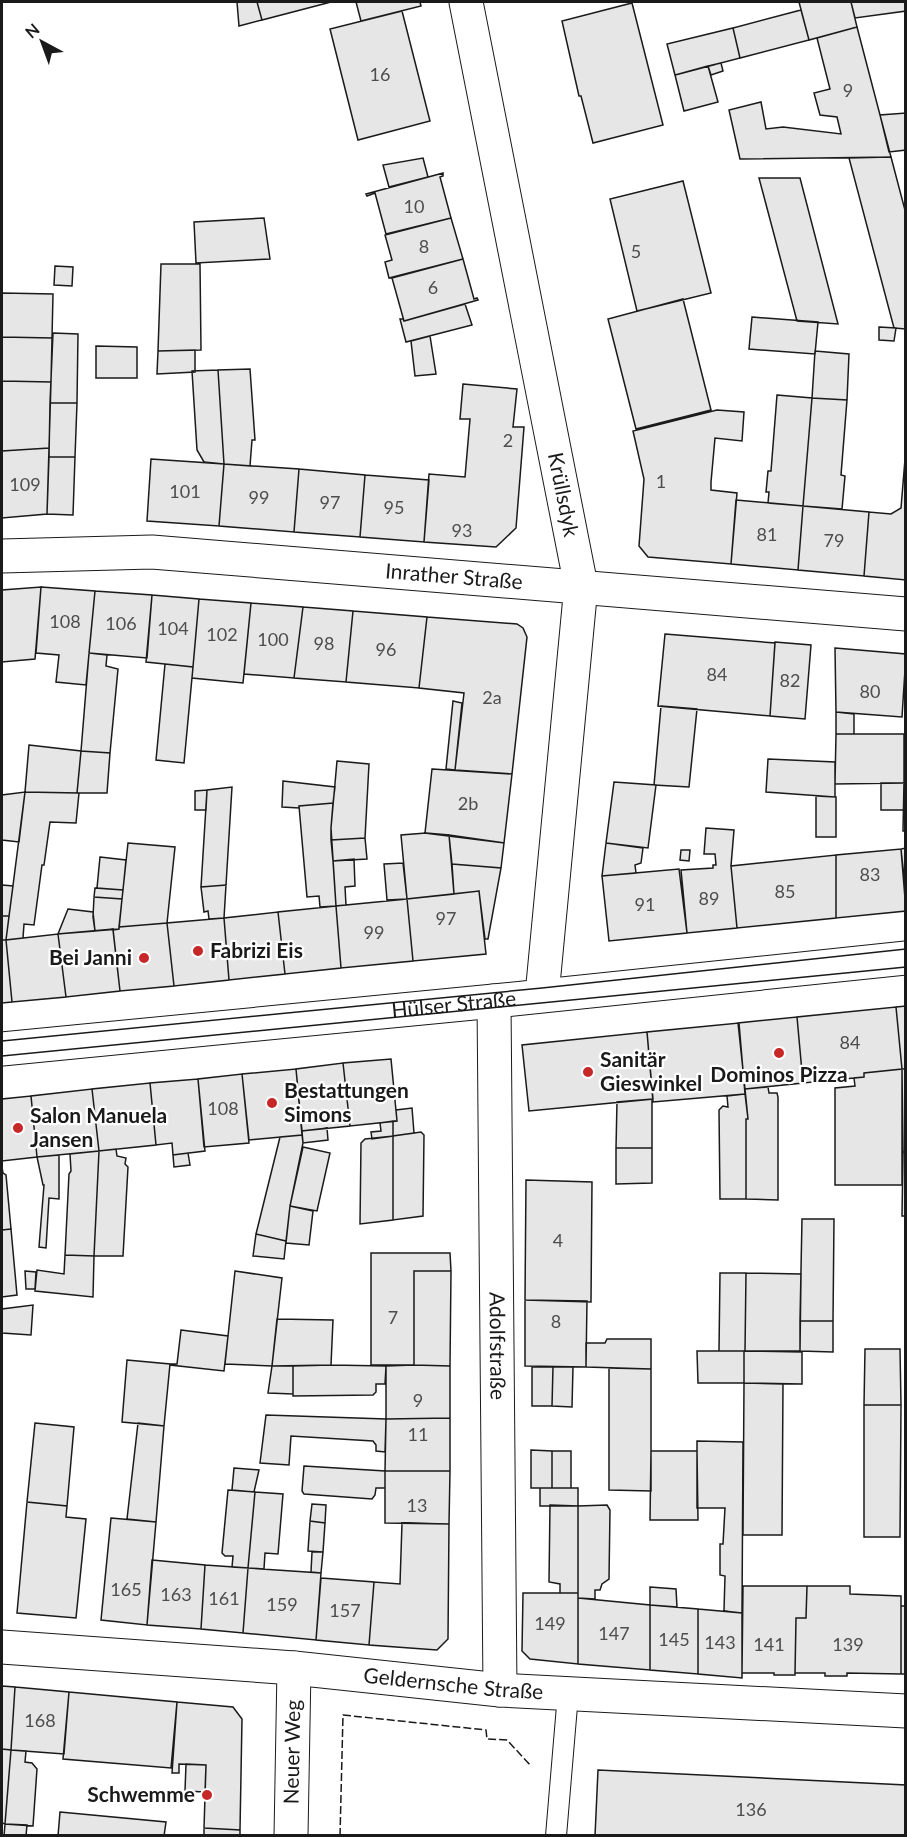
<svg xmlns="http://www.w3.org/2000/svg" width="907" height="1837" font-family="Lato,sans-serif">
<rect width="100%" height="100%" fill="#fff"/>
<path fill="#e6e6e6" stroke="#1a1a1a" stroke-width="1.5" d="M237 2H257L262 20 239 26Z
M257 2H331L262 20Z
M356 2H420L421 6 361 21Z
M799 2H851L857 27 809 40Z
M851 2H906V11L855 18Z
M632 3 663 125 593 143 581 96H579L562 21Z
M801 10 809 40 740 58 733 28Z
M402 11 430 121 358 140 330 29Z
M857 27 891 157 740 159 729 110 761 102 766 129 783 127 841 134 837 117 820 115 814 93 830 89 817 38Z
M733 28 740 58 675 75 667 44Z
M721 63 723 71 711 75 708 66Z
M708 66 718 102 684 111 675 75Z
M906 113V150L889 152 880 115Z
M891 157 906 214V329L894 328 849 158Z
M423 158 428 177 389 187 383 165Z
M443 173V176L440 177 451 218 386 234 375 193 367 196 366 194Z
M759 178H800L838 324 797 321Z
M683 181 711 293 637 311 610 199Z
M264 218 270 259 196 263 194 222Z
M451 218 463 259 389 278 385 262 392 260 385 235Z
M463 259 474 299 477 298 478 300 404 321 392 278Z
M161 264H200L201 350 158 351Z
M55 266 73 267 72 286 54 285Z
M2 293 53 294 52 338 2 337Z
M683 299 711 410 636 429 608 319Z
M465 304 472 325 406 342 400 319H403L404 321Z
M752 317 818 322 815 354 749 349Z
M879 327 896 328 894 341 879 340Z
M53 333 78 334 77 403H50Z
M430 336 436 374 415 376 411 341Z
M2 337 52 338 51 382 2 381Z
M96 346 137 347V378H96Z
M195 350V372L157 374 158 351Z
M815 351 849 354 847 400 812 398Z
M250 369 255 440H252L250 466 224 464 218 370Z
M218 370 224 464 204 462 197 450 192 371Z
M2 381 51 382 49 448 2 451Z
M463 384 517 389 513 427H524L516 528 496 547 424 542 429 474 465 477 470 419H460Z
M777 395 812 398 803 506 768 503 769 492H766L768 471H771Z
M812 398 847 400 841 475 845 476 842 509 803 506Z
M50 403H77L75 457H49Z
M717 410 744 412 742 441 715 438 711 482V490L737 493 731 564 648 557 639 546 644 479 633 431Z
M906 447V580L864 576 869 512 891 514 901 508Z
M49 448 47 514 2 518V451Z
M49 457H75L73 515 47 514Z
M151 459 224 464 219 526 147 521Z
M224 464 299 469 294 532 219 526Z
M299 469 365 475 360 537 294 532Z
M365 475 429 480 424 542 360 537Z
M736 500 803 506 798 570 731 564Z
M803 506 869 512 864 576 798 570Z
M41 587 95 591 86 685 56 682 59 655 36 653Z
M41 587 35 659 2 662V590Z
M95 591 152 595 147 658 89 653Z
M152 595 199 599 193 667 146 662Z
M199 599 251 603 243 683 192 678Z
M251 603 303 607 294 678 244 674Z
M303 607 353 611 346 682 294 678Z
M353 611 427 617 419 688 346 682Z
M427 617 517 624 523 628 527 637 512 774 455 770 464 693 419 688Z
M665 634 775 643 770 716 658 706Z
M775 642 811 645 805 719 770 716Z
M835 648 906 654 902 717 836 712Z
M89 653 107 655 106 666 118 669 110 753 81 751Z
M165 664 193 667 184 763 156 760Z
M453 701 462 703 455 770 446 769Z
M661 706 697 709 689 787 654 785Z
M836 712 854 714V734H836Z
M836 734H904V783L835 784Z
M29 745 81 751 77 793 25 792Z
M81 751 110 753 107 793H77Z
M768 759 835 762V797L766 792Z
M337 761 369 764 365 838 331 840V828Z
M432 769 512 774 504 843 425 833Z
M283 781 335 787 333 803 299 806V808L282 807Z
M904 781H906V831H903Z
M614 782 656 785 648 848 606 843Z
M881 783H904V810H881Z
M232 787 226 885 201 887 207 790Z
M207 790 206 810H195V791Z
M25 792 79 793 76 823 50 822 44 865H42L34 925 24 924 23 938 6 940Z
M25 792 19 842 2 840V795Z
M816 796 836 797V837H816Z
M333 803 331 828 336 906 320 907 319 896 307 897 299 806Z
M706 828 734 830 731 866 737 928 687 933 681 870 713 868V865H716L715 854H704Z
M426 833 449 835 454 894 407 899 401 835Z
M449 835 504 843 501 868 452 864Z
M365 838 367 859 333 861 331 840Z
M128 843 175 847 167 923 119 927Z
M606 843 643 848 641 863 635 865 636 873 602 876Z
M906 848V895L901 849Z
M901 849 906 911 836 918V855Z
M681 850H690L689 861 680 860Z
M836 855V918L737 928 731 866Z
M100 857 126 860 123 890 97 888Z
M354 859 355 886 345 887 346 905 336 906 333 861Z
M403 863 407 899 387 900 384 864Z
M452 864 501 868 488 939H485L479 891 454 894Z
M679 869 687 933 609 941 602 876Z
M2 885 13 886 9 916H2Z
M226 885 224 918 209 919 208 911 204 912 201 887Z
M95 888 123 890 122 899 94 897Z
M479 891 486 954 413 961 407 899Z
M94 897 122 899 119 929 95 931 93 917Z
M407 899 413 961 341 968 336 906Z
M336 906 341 968 285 974 278 912Z
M68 909 93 912 95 931 58 934Z
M278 912 285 974 229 980 224 918Z
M2 916H9L6 940H2Z
M224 918 229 980 174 986 167 923Z
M167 923 174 986 120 991 113 930 119 929V927Z
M113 929 120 991 66 997 58 934Z
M58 934 66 997 12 1002 6 940Z
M2 940H6L12 1002 2 1003Z
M906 1006V1069H902L896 1007Z
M896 1007 902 1069 864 1073V1077L803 1083 797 1017Z
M797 1017 803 1083 745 1089 738 1023Z
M739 1023 745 1094 653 1102 647 1032Z
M647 1032 653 1099 529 1111 522 1045Z
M391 1059 397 1121 350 1126 343 1063Z
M343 1063 350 1126 302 1131 296 1069Z
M296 1069 302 1135 249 1140 242 1074Z
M902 1069H906V1152H903Z
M902 1069V1185H835V1088L855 1086 854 1078 864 1077V1073Z
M242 1074 249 1143 204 1147 198 1079Z
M198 1079 205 1151 173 1155 172 1143 156 1145 150 1083Z
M150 1083 156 1145 99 1151 92 1089Z
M768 1087 769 1093H777L778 1097V1200L746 1199V1119H748L745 1089Z
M92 1089 99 1151 37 1157 31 1096Z
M745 1094 748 1119H746V1199H720L719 1110 723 1106 728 1107 727 1096Z
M31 1096 37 1157 2 1161V1099Z
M652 1099V1148H616L617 1102Z
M412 1108 414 1133 393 1136V1121H397L396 1110Z
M393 1121V1136L372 1139 371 1132 381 1131 380 1123Z
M327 1128 328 1140 303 1143 302 1131Z
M421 1132 424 1135 423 1216 393 1220V1136Z
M302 1135 303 1143 290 1206 286 1241 256 1234 280 1137Z
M393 1136V1220L360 1224 361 1143 365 1139Z
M303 1147 330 1153 317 1211 290 1206Z
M616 1148H652V1183L616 1184Z
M116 1149 117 1156 126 1158 125 1164 128 1167 123 1256H94L99 1151Z
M99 1151 94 1256 65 1255 69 1174 71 1171 70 1154Z
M903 1152H906V1216H902Z
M188 1153 190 1165 174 1167 173 1155Z
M59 1155V1199L49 1198 46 1248 39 1247 44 1185H43L37 1157Z
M2 1167 3 1173 6 1175 11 1229 2 1230Z
M526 1180 592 1182 591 1302 525 1300Z
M290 1206 313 1211 309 1245 286 1243Z
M802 1219H834L833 1321H800Z
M11 1229 17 1295 2 1297V1230Z
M256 1234 286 1241 284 1259 253 1256Z
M371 1253H450L451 1271H414V1365H371Z
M65 1255 94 1256 93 1297 35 1291 37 1270 64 1274Z
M25 1271 36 1272 35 1289H26Z
M235 1271 282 1278 272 1366 225 1364Z
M414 1271H451L450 1366 414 1365Z
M720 1273H746L745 1351H719Z
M746 1273 801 1274 800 1351H745Z
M525 1300 587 1301 586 1367 525 1366Z
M33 1305 31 1335 2 1333V1309Z
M277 1319 333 1320 331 1365 272 1366Z
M800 1321H833V1352L800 1351Z
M181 1330 228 1336 224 1371 170 1365V1364H177Z
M607 1339H651V1369L586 1367V1343H605Z
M865 1349H900L901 1405H864Z
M697 1351H744V1383H698Z
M744 1351 802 1352V1384L744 1383Z
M127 1360 170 1364 164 1426 122 1422Z
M331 1365 386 1366 385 1384H376V1392L373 1395 293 1396V1366Z
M414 1365 450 1366V1418L386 1419V1366Z
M272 1366H293V1394L268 1393Z
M532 1367H553L552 1406H532Z
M553 1367H573L572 1407 552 1406Z
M609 1368 651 1369V1491L609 1490Z
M744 1383 783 1384 782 1535H743Z
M864 1405H901L900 1537H864Z
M266 1415 386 1419 385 1452 376 1451V1445L373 1441 291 1436 289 1465 260 1463Z
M450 1418V1471H385L386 1419Z
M35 1423 74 1427 67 1506 27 1502Z
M138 1423 164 1426 156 1522 127 1519Z
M697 1441 743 1442 742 1613 724 1611 725 1576 720 1575V1544H723L725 1508H697Z
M531 1450 552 1451V1488H531Z
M552 1451H571V1488H552Z
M651 1451H697L698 1520H650Z
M304 1466 385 1471V1488H376L375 1495 372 1499 304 1494 302 1491Z
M234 1468 259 1470 254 1492 232 1490Z
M385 1471H450L449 1524 385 1523Z
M540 1488H578V1506H540Z
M228 1490 255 1492 248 1568 232 1567 233 1556H225L222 1553Z
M255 1492 283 1494 278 1554 265 1553 264 1569 248 1568Z
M27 1502 67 1506 66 1517 86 1519 76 1618 17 1613Z
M312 1504 326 1505 325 1523 310 1521Z
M550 1505 578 1506V1593H560V1584L549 1582Z
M607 1505 610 1510 609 1579 602 1584 600 1590H595V1599L578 1598V1506Z
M111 1518 156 1522 147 1625 101 1620Z
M310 1521 325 1523 323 1552 308 1551Z
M402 1523 449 1524 448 1639 437 1650 369 1645 374 1582 400 1584Z
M312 1552H323L321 1573 311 1572Z
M152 1560 205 1565 201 1629 147 1625Z
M205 1565 248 1568 243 1633 201 1629Z
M248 1568 321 1573 316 1640 243 1633Z
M321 1578 374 1582 369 1645 316 1640Z
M743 1586H807L806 1618H796L795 1675H774V1673H742Z
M807 1586H850V1594L901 1596V1674L847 1673V1676H825V1673H795L796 1618H806Z
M650 1587 676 1589 677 1607 650 1605Z
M523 1593H578V1664L530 1659 522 1651Z
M578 1598 650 1605V1670L578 1664Z
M650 1605 698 1609V1674L650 1670Z
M901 1606H906V1674H901Z
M698 1609 742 1613V1678L698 1674Z
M2 1686 15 1687 11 1750 2 1749Z
M15 1687 69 1692 64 1754 11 1750Z
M69 1692 177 1702 171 1768 63 1759Z
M177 1702 233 1707 242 1719 240 1830 204 1828 206 1765 179 1764V1773H172Z
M2 1749 11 1750 5 1824 2 1823Z
M11 1750 26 1751 25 1762 32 1763 37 1769 33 1826 5 1824Z
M186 1764 206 1765 205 1792 185 1791Z
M598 1770 906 1785V1836H595Z
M60 1812 166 1822 164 1836H58Z
M5 1824 27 1825 26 1836H4Z
M204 1828 240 1830V1836H204Z"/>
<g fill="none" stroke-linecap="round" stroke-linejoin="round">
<defs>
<path id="service" d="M556 1836 568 1694"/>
<g id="minor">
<path id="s1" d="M466 2 581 586 542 995"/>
<path id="s2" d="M2 556 152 552 906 614"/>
<path id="s3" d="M494 1001 500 1690"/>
<path id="s4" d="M2 1647 294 1668 500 1690 906 1711"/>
<path id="s5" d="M291 1836 294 1668"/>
</g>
<g id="tertiary">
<path id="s6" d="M2 1049 494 1001 906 958"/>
</g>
</defs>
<use href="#service" stroke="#1a1a1a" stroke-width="22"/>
<use href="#minor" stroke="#1a1a1a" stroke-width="35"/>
<use href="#tertiary" stroke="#1a1a1a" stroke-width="35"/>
<use href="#service" stroke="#fff" stroke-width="20"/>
<use href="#minor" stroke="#fff" stroke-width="33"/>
<use href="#tertiary" stroke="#fff" stroke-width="33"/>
<path stroke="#1a1a1a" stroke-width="1.5" d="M2 1041 542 988 906 949
M2 1056 906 967"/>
<path stroke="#1a1a1a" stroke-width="1.5" stroke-dasharray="8 3" stroke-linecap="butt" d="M340 1836 343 1715 486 1730 487 1739 507 1740 531 1766"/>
</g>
<g fill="#c62828" stroke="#fff" stroke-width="2">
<circle cx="198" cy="951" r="6"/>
<circle cx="144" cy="958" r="6"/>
<circle cx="779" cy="1053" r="6"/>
<circle cx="588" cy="1072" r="6"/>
<circle cx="272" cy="1103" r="6"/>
<circle cx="18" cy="1128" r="6"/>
<circle cx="207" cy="1795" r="6"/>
</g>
<g text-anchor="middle" stroke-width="4.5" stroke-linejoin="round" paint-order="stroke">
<g font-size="18" fill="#4d4d4d">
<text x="380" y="81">16</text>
<text x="848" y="97">9</text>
<text x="414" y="213">10</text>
<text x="424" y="253">8</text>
<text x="636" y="258">5</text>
<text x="433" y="294">6</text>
<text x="508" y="447">2</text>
<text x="661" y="488">1</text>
<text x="25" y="491">109</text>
<text x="185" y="498">101</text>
<text x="259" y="504">99</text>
<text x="330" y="509">97</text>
<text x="394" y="514">95</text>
<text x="462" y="537">93</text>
<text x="767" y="541">81</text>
<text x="834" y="547">79</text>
<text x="65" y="628">108</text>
<text x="121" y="630">106</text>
<text x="173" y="635">104</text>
<text x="222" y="641">102</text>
<text x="273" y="646">100</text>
<text x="324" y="650">98</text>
<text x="386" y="656">96</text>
<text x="717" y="681">84</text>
<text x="790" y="687">82</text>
<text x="870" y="698">80</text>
<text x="492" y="704">2a</text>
<text x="468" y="810">2b</text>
<text x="870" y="881">83</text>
<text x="785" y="898">85</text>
<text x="709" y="905">89</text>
<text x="645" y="911">91</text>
<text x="446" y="925">97</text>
<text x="374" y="939">99</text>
<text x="850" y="1049">84</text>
<text x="223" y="1115">108</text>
<text x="558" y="1247">4</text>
<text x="393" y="1324">7</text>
<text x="556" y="1328">8</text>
<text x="418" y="1407">9</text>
<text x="418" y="1441">11</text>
<text x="417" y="1512">13</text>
<text x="126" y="1596">165</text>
<text x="176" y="1601">163</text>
<text x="224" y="1605">161</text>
<text x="282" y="1611">159</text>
<text x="345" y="1617">157</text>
<text x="550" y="1630">149</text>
<text x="614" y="1640">147</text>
<text x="674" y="1646">145</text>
<text x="720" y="1649">143</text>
<text x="769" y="1651">141</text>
<text x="848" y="1651">139</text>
<text x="40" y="1727">168</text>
<text x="751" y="1816">136</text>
</g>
<g font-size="21" fill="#1a1a1a" stroke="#fff">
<text dy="7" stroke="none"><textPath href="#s1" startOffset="502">Krüllsdyk</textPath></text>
<text dy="7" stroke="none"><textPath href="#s2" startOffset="453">Inrather Straße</textPath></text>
<text dy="7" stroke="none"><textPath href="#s6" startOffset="454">Hülser Straße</textPath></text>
<text dy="7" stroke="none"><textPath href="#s3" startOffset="345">Adolfstraße</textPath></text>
<text dy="7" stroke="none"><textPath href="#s4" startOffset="453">Geldernsche Straße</textPath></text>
<text dy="7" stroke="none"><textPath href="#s5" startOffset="84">Neuer Weg</textPath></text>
</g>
<g font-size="21" font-weight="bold" fill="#1a1a1a" stroke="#fff" text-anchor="start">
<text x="210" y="958">Fabrizi Eis</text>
<text x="132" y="965" text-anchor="end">Bei Janni</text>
<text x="600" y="1067">Sanitär<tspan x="600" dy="24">Gieswinkel</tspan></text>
<text x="779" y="1082" text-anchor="middle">Dominos Pizza</text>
<text x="284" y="1098">Bestattungen<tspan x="284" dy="24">Simons</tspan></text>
<text x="30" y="1123">Salon Manuela<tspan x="30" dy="24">Jansen</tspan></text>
<text x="195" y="1802" text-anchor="end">Schwemme</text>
</g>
</g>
<rect width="907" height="1837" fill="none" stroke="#1a1a1a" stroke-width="6"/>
<g transform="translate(42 42) rotate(319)" stroke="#ffffff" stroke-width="4.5" paint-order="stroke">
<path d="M0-4.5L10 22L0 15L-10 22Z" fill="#1a1a1a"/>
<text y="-9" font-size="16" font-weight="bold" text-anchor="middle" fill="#1a1a1a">N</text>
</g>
</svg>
